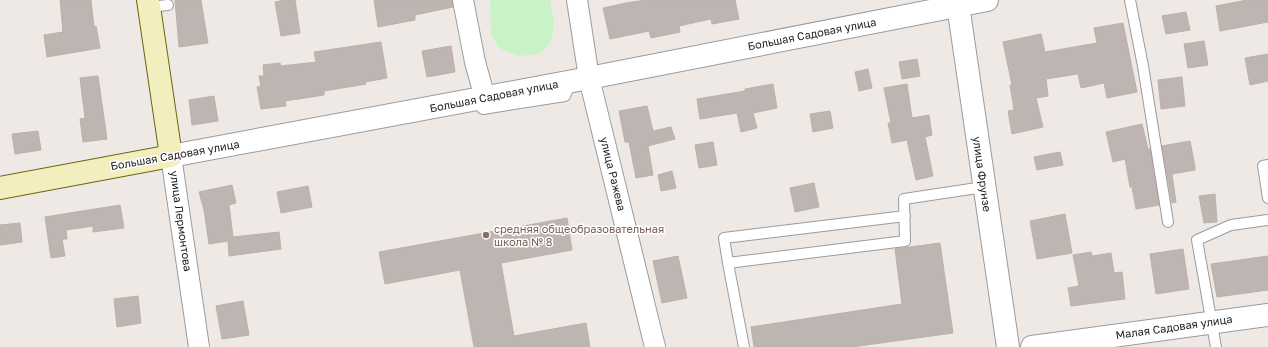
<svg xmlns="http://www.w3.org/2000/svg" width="1268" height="347" font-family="'Golos Text',sans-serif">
<rect width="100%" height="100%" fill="#eee9e5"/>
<path fill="#c8f3c6" d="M490 0H550L554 21 551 42 539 54 519 56 499 48 491 34Z"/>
<path fill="#beb5b2" stroke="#beafa9" d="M60 0H91L94 27 96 26 100 48 47 57 44 35 63 32Z
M175 0H201L208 43 179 47Z
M285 0H295L300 33 281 36 275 2Z
M374 0H452L453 7 415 15V20L378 27Z
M646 0H735L739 19 712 24 711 19 679 26 680 32 651 38 649 31 610 39 603 8 626 3Z
M1247 0H1268V22L1220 31 1216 6Z
M1186 12 1190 30 1166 34 1162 16Z
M1123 23 1137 92 1107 98 1104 83 1081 88 1078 74 1046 79 1048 96 1036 98 1043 127 1012 134 1008 111 1014 110 1010 85H1012L1003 42 1041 34 1045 52 1097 43 1094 28Z
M1204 41 1208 65 1188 68 1184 44Z
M381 42 387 78 365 82 366 84 324 91V95L285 101 286 106 261 109 257 87 261 86 259 76H264L263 65 280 63 281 66 316 62 314 52Z
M451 46 455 72 427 77 422 51Z
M1268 54V81L1250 85 1245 58Z
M917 59 920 76 902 79 899 62Z
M868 69 872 88 859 91 855 72Z
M98 76 107 139 83 142 80 119 85 118 80 78Z
M1182 77 1185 106 1161 109 1158 80Z
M773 84 777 108 753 113 757 128 741 132 737 113 700 119 697 99 745 91V89Z
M907 84 912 118 929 115 932 135 925 137 933 176 916 180 907 140 892 143 888 123H891L884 88Z
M214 96 218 121 192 125 189 100Z
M647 106 653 131 671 127 675 139 648 146 653 175 636 178 629 142H625L619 111Z
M830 111 833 128 813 132 810 114Z
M1142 124 1148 149H1150L1159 205 1136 209 1132 187H1130L1125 159 1113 162 1106 132Z
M38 131 41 150 15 154 12 134Z
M1190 141 1195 167V170L1172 174 1176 202 1172 203 1162 146Z
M713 142 717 165 699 168 695 145Z
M1060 152 1063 165 1037 170 1034 157Z
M672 171 676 188 661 191 658 175Z
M814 183 819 207 795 212 790 188Z
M232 185 236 203 229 205 233 237 279 232 281 249 229 256 228 241 209 244 204 210 199 192Z
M308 186 312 207 281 213 277 192Z
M1215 194 1217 222 1204 223 1199 196Z
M120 205 124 228 93 232V226L66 230 67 239H62L65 256 51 258 45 217Z
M1065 214 1072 253 1037 259 1030 221Z
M567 218 572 250 501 263 514 336 586 323 590 347H474L460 270 385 284 379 252Z
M20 223 22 242 0 245V225Z
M940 243 953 333 852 347H754L751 327 902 304 895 249Z
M1183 249 1189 289 1156 294 1150 254Z
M1091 252 1092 256 1111 253 1114 273 1122 272 1125 299 1071 306 1068 288 1079 286 1073 255Z
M678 256 687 298 662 303 653 261Z
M1268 256V290L1217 297 1211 264Z
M138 296 141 323 117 327 114 299Z
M243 301 249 335 222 339 216 306Z"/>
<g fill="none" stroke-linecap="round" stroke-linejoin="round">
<defs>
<path id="service" d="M1130 0 1143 66 1168 222
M149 7 168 5
M473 100 483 109 565 96 571 82
M1268 165 1263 166 1268 198
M905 216 724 238 728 263 905 241 904 199 984 187
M728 263 744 347
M1216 347 1197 240 1231 225 1268 220"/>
<path id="minor" d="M463 0 475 62 485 98
M577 0 589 78 655 347
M171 156 199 347"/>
<path id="tertiary" d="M958 5 1008 347
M171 156 589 78 987 0
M1032 347 1268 315"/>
<path id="secondary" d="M0 188 171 156 148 0"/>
</defs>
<use href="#service" stroke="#9b9b9b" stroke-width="12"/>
<use href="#minor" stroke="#9b9b9b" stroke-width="22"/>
<use href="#tertiary" stroke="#9b9b9b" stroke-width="24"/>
<use href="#secondary" stroke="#696710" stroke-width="24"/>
<use href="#service" stroke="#fff" stroke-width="10"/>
<use href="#minor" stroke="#fff" stroke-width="20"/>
<use href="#tertiary" stroke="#fff" stroke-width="22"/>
<use href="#secondary" stroke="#f3eebe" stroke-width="22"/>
</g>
<circle fill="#8d6e63" stroke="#fff" stroke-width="1.5" cx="486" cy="235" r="4"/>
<g text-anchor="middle" stroke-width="3" stroke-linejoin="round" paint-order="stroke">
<g font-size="11" fill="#1e1e1e" stroke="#fff">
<text transform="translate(812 34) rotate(-11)" y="4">Большая Садовая улица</text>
<text transform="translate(494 96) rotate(-11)" y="4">Большая Садовая улица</text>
<text transform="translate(175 155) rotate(-10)" y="4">Большая Садовая улица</text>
<text transform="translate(613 174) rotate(76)" y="4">улица Ражева</text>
<text transform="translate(982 174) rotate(82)" y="4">улица Фрунзе</text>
<text transform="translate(181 221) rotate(82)" y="4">улица Лермонтова</text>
<text transform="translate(1174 327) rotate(-8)" y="4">Малая Садовая улица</text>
</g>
<g font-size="11" fill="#785e54" stroke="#fff" text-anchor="start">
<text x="494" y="233">средняя общеобразовательная<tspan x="494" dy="13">школа № 8</tspan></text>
</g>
</g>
</svg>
